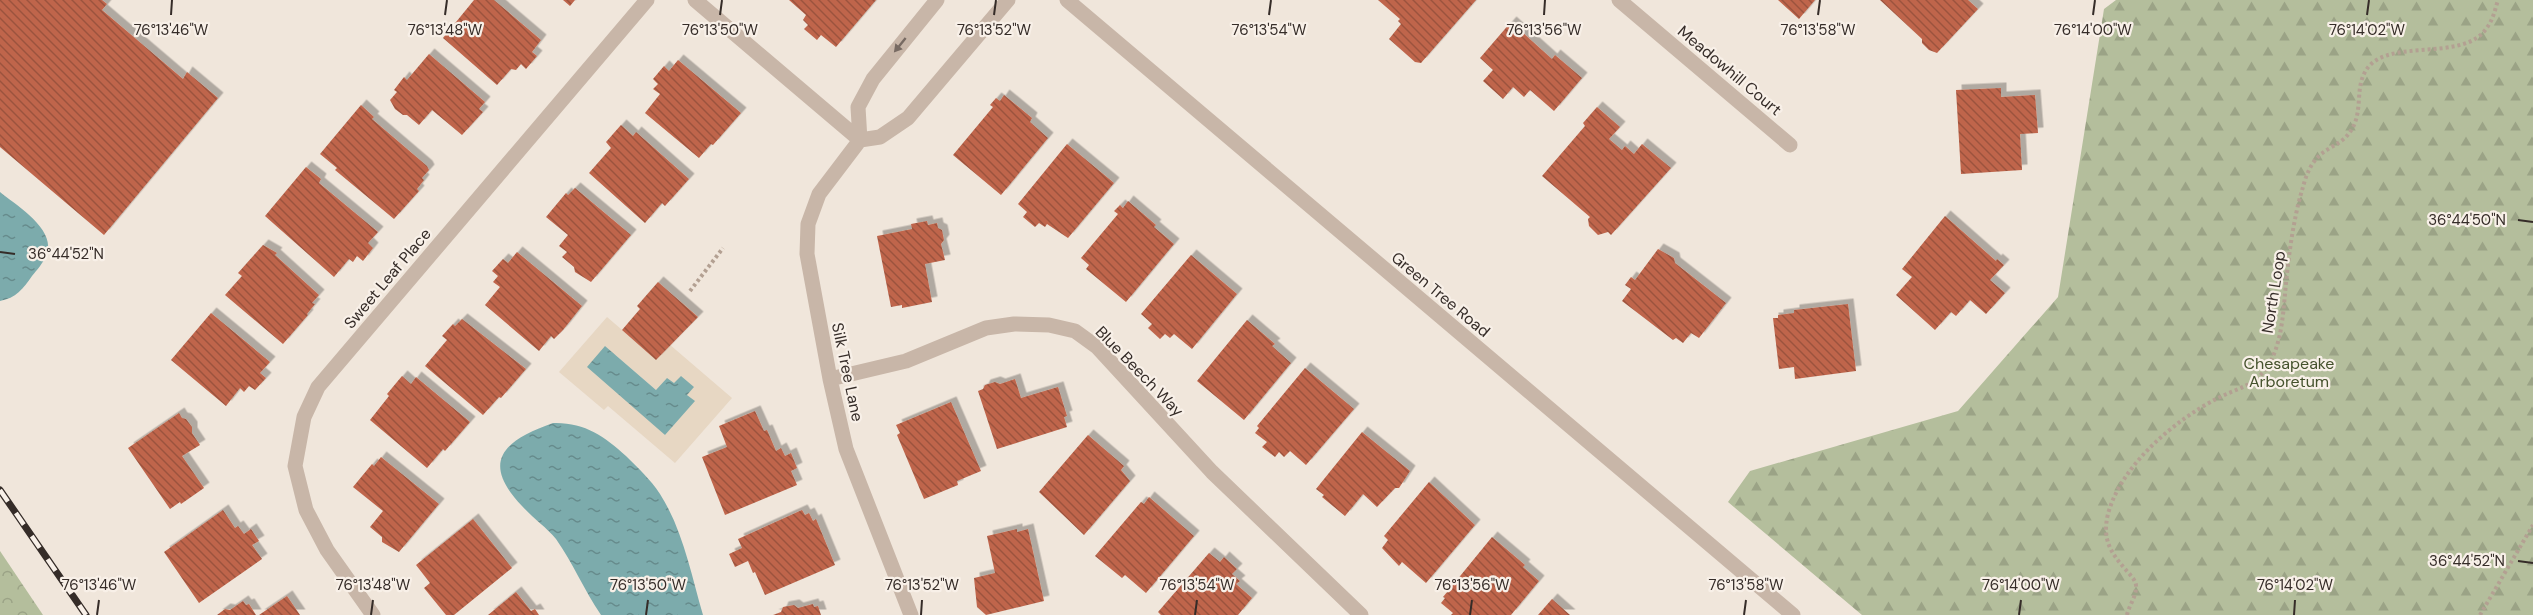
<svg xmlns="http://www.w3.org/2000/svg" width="2533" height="615" font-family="'DM Sans',sans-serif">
<defs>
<pattern id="forest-firs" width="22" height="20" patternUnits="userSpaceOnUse" patternTransform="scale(1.5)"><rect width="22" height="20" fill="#b4be9c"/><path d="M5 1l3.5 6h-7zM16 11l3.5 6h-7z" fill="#9ba386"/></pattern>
<pattern id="park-crowns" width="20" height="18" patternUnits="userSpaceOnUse" patternTransform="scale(1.5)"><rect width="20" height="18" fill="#b4be9c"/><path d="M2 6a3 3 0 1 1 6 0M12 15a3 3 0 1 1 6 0" fill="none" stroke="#9ba386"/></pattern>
<pattern id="water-ripples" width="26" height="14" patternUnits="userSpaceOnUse" patternTransform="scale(1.5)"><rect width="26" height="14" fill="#7cabac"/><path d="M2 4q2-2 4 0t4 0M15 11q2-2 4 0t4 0" fill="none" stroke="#668b8c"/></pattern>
<pattern id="building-back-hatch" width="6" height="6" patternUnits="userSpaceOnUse" patternTransform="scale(1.5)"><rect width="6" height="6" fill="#bf654b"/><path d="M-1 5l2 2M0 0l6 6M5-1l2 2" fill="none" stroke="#9c533e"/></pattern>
<filter id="shadow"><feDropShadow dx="5.5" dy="-5.5" stdDeviation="0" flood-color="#0004"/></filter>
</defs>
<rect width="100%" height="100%" fill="#f0e6db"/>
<path fill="url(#forest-firs)" d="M2116 0H2533V615H1862L1728 502 1750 471 1958 411 2058 297 2104 9Z"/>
<path fill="url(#park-crowns)" d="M0 551 43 615H0Z"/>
<path fill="#e7d7c3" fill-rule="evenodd" d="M607 317 656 359 669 344 732 398 675 463 608 406 604 410 559 372ZM605 346 656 390 674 383 694 401 665 435Z"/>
<path fill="url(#water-ripples)" d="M0 192C17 206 58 230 46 256 43 263 37 270 32 276 23 289 16 298 0 301Z
M605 346 656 390 667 378 674 383 681 376 694 387 687 395 695 401 665 435 587 367Z
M553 423C584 422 604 436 626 456 638 468 651 480 660 494 683 530 691 574 703 615H601C584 590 573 563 556 539 546 527 533 518 522 506 479 461 505 440 553 423Z"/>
<path fill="url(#building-back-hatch)" filter="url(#shadow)" d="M0 0H102L107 4 102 10 183 79 187 72 218 98 104 235 0 147Z
M474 0H494L541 40 532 52 537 56 526 69 521 64 516 70 511 69 497 85 443 38Z
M563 0H575L570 6Z
M789 0H876L836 47 821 35 817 40 804 29 808 25 803 20 806 15Z
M1378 0H1476L1421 63 1415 62 1389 39 1401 24 1398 21 1400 19Z
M1778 0H1815L1799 19Z
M1880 0H1968L1978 9 1937 53 1929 50 1922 43V39Z
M1511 22 1552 59 1555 55 1582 78 1554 111 1530 90 1524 97 1513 87 1503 99 1483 81 1493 70 1480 58Z
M429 54 485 102 479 109 483 112 462 135 432 110 419 125 407 115H403L395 109 390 100 397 92 394 90 404 77 407 80Z
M678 60 741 113 713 145 711 144 699 158 645 113 660 94 653 89 658 84 653 79 664 66 669 71Z
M2001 88V97L2035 95 2038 133 2020 134 2022 170 1961 174 1956 90Z
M1004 95 1032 118 1030 122 1048 138 1001 195 953 155 993 107 990 105 996 98 1000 101Z
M361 105 374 117 372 119 427 166 429 170 422 178 424 180 417 189 419 191 394 219 335 170 337 168 320 154Z
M1597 107 1620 127 1609 139 1622 150 1625 146 1634 154 1642 144 1671 168 1611 235 1608 232 1598 235 1589 226 1588 219 1590 217 1542 176 1585 126 1583 123Z
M621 125 633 136 636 132 689 179 665 206 662 203 645 223 589 173 611 148 606 142Z
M1067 144 1114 183 1068 238 1047 224 1045 227 1039 223 1035 227 1023 217 1027 212 1018 204Z
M306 167 321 179 319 183 378 232 368 243 373 248 363 261 357 256 353 262 349 259 334 277 265 216Z
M575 188 631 235 591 282 575 272 574 267 562 257 567 252 559 246 568 235 546 217 566 193 568 195Z
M1128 201 1156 225 1154 227 1174 244 1126 302 1086 269 1089 265 1081 258 1118 214 1114 211 1120 205 1123 208Z
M1945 216 1996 261 1997 259 2004 265 1990 280 2005 293 1986 314 1970 300 1956 316 1951 312 1935 330 1896 295 1912 277 1902 269Z
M927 221 928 225 937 223 938 228 942 230 944 240 941 244 945 260 925 264 932 302 902 308V305L891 307 877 236 912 229 911 224Z
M263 245 277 253 275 255 319 295 312 303 315 304 307 314 308 315 283 344 225 295 242 276 238 273Z
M1658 249 1674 258 1675 263 1726 303 1699 338 1691 333 1683 343 1676 338 1673 340 1622 301 1631 289 1625 285 1631 277 1635 280Z
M517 252 582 306 563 330 554 339 551 336 539 351 485 305 500 287 493 282 498 276 492 271 503 259 508 263Z
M1191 255 1237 294 1192 349 1174 334 1170 338 1165 334 1160 339 1148 328 1152 324 1141 314Z
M658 282 698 317 656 360 622 330 640 309 637 306Z
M1848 304 1856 371 1795 379 1794 367 1779 369 1773 318H1778V315L1794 313V310Z
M211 313 270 362 260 373 266 378 255 390 249 386 244 392 240 388 226 406 171 360Z
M462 319 526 369 501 398 499 397 483 415 425 366 447 340 442 336 453 324 455 326Z
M1247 320 1275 344 1272 346 1291 363 1244 420 1197 381Z
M1305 368 1354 409 1306 465 1290 451 1284 457 1279 452 1275 457 1262 447 1267 442 1255 433 1259 428 1257 426Z
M402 376 411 384 416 377 470 422 445 451 443 449 427 468 370 420 389 396 387 394Z
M1015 379 1021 398 1058 387 1067 416 1064 417 1067 427 997 449 978 391 983 389 985 385 995 382 1000 384Z
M951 402 981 471 957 481 958 485 924 499 897 435 900 433 896 425Z
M755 411 764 431 767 430 776 451 781 448 785 456 791 453 797 468 791 471 797 485 725 515 702 457 727 447 719 426Z
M179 413 182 418 186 419 192 427V433L200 445 182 456 204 488 181 504 180 502 170 509 128 448Z
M1362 432 1410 471 1399 488H1395L1377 507 1363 494 1345 516 1322 497 1324 495 1316 489Z
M1088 435 1124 466 1121 470 1130 481 1084 535 1039 492Z
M381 457 439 504 399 552 382 542V537L370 527 383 511 353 487 372 464 374 466Z
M1429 482 1475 525 1426 583 1402 562 1399 566 1382 548 1388 540 1384 536Z
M1149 497 1194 536 1146 593 1125 575 1122 578 1095 556 1141 502 1144 504Z
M223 510 235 528 238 526 244 534 251 529 259 541 252 545 262 559 199 603 164 552Z
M802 510 805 515 809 513 813 521 816 519 835 565 765 595 755 572 753 573 748 561 735 567 729 554 742 548 738 539Z
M473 519 512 568 454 615H446L424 588 430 583 416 565Z
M1017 529V532L1028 529 1044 601 986 615 977 607 974 578 995 573 987 536Z
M1492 537 1525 565 1523 567 1539 581 1511 615H1451L1453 613 1441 603 1445 598 1443 597Z
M1209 553 1220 562 1224 557 1237 569 1232 574 1240 581 1236 584 1252 598 1238 615H1161L1158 612Z
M516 592 531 611 535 609 539 615H488Z
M287 596 300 615H259Z
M1552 599 1570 615H1538Z
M243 601 246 605 249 604 256 615H217L225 609 230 610Z
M813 604 814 607 818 606 821 615H773L781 612 783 607 794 605 798 608Z"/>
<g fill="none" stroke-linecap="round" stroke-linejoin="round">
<path stroke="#b3a092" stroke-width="4" stroke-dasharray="3 3" stroke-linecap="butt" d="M690 291 723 248
M2127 615C2129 605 2137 596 2136 585 2135 579 2130 575 2126 570 2110 552 2102 539 2108 514 2121 465 2175 420 2218 398 2238 388 2257 385 2269 364 2281 344 2283 316 2285 294 2288 260 2293 219 2303 187 2306 175 2311 163 2320 155 2333 144 2344 144 2353 127 2362 110 2356 90 2364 74 2381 35 2461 64 2486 29 2493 20 2495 10 2498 0
M2480 615 2533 525"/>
<path stroke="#c8b6a8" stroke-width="15" d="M695 0 860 140 819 194 808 224 807 254 830 379 846 449 911 615
M937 0 873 79 858 107 860 140 880 137 908 118 1008 0
M1619 0 1790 145
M830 379 906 361 986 328 1014 324 1049 325 1075 331 1097 347 1212 472 1361 615
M373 615 327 550 306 510 295 466 304 417 318 387 647 0"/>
<path stroke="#c8b6a8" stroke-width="15" d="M1067 0 1793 615"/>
<defs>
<path id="rail" d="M0 490 86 615"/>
</defs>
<use href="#rail" stroke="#352c28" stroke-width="7"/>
<use href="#rail" stroke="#f8f0e8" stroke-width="4.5" stroke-dasharray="14" stroke-linecap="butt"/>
</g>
<defs><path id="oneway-solid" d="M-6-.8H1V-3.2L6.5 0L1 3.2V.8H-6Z" transform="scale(1.5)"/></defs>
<use fill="#776a62" href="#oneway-solid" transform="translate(900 45) rotate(129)"/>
<path fill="none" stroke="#352c28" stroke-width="2" d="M171 15 172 0M445 15 447 0M720 15 722 0M994 15 996 0M1269 15 1271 0M1544 15 1545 0M1818 15 1820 0M2093 15 2095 0M2367 15 2369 0M2518 220 2533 222M0 252 15 254M2518 561 2533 563M97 615 99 600M371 615 373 600M646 615 648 600M921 615 922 600M1195 615 1197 600M1470 615 1472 600M1744 615 1746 600M2019 615 2021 600M2294 615 2295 600"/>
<g text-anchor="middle" stroke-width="4.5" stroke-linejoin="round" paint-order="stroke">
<g font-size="16" fill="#352c28" stroke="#f8f0e8">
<text transform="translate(1730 70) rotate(40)" y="6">Meadowhill Court</text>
<text transform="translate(387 278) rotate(-50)" y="6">Sweet Leaf Place</text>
<text transform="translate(2273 292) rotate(-81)" y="6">North Loop</text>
<text transform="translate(1441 294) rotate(40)" y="6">Green Tree Road</text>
<text transform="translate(1140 371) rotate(46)" y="6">Blue Beech Way</text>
<text transform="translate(848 372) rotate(78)" y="6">Silk Tree Lane</text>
</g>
<g font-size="16" fill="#45522d" stroke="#f8f0e8">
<text x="2289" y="369">Chesapeake<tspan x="2289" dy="18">Arboretum</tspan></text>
</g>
</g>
<g font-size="15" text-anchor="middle" fill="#352c28" stroke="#f8f0e8" stroke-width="4.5" stroke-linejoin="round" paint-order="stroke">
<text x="171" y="35">76°13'46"W</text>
<text x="445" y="35">76°13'48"W</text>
<text x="720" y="35">76°13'50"W</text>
<text x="994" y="35">76°13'52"W</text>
<text x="1269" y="35">76°13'54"W</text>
<text x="1544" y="35">76°13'56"W</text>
<text x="1818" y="35">76°13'58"W</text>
<text x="2093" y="35">76°14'00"W</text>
<text x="2367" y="35">76°14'02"W</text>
<text x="2467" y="225">36°44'50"N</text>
<text x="66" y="259">36°44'52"N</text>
<text x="2467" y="566">36°44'52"N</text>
<text x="99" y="590">76°13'46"W</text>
<text x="373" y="590">76°13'48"W</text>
<text x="648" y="590">76°13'50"W</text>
<text x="922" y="590">76°13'52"W</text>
<text x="1197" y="590">76°13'54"W</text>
<text x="1472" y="590">76°13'56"W</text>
<text x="1746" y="590">76°13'58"W</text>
<text x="2021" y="590">76°14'00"W</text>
<text x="2295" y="590">76°14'02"W</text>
</g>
</svg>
